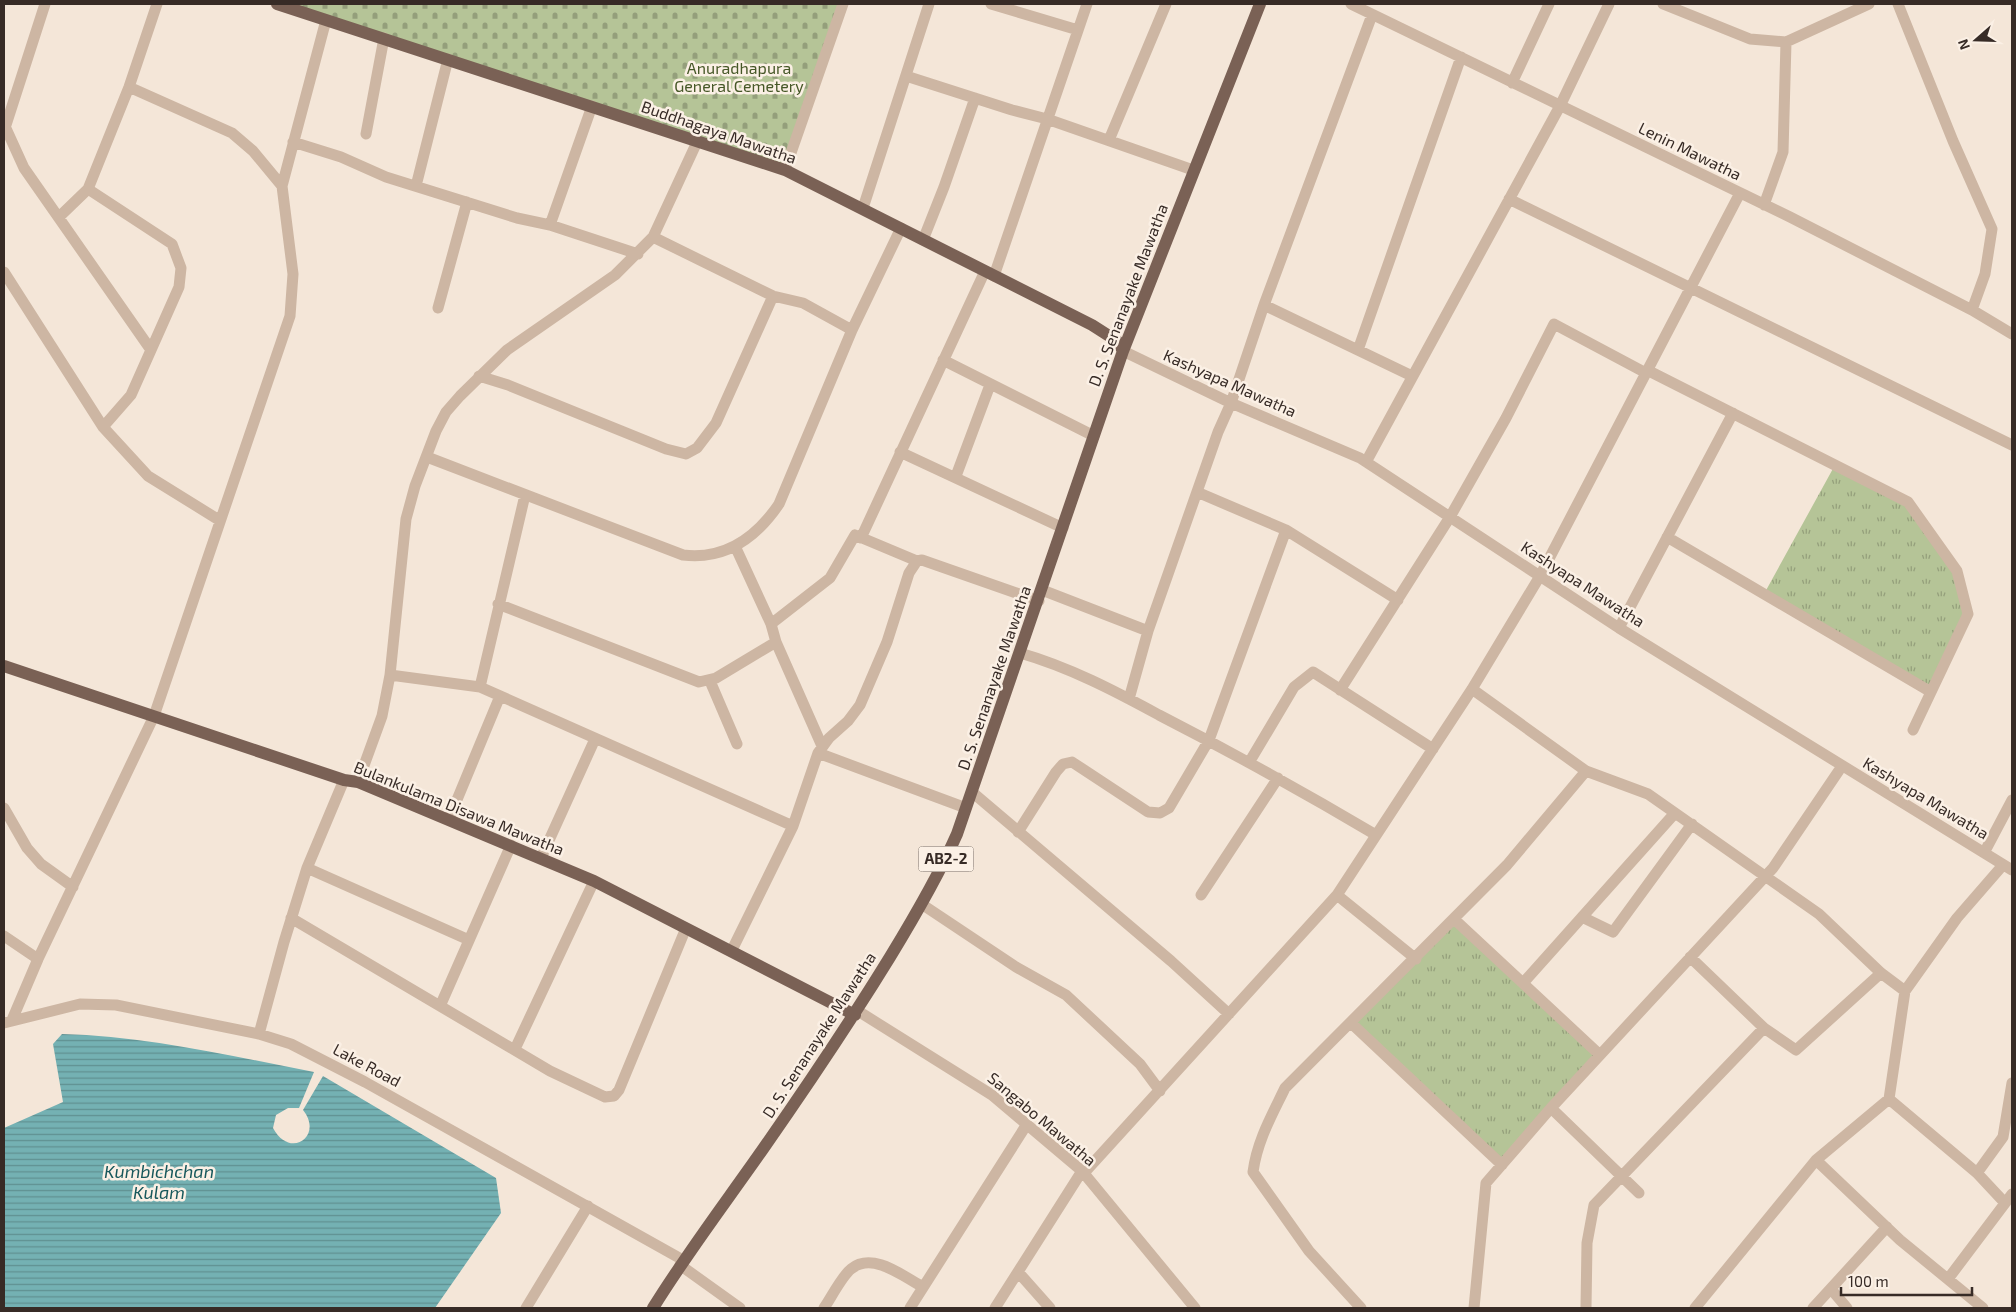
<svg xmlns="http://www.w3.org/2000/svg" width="2016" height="1312" font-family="'Exo 2',sans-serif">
<defs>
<pattern id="grass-tufts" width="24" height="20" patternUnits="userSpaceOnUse" patternTransform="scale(1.25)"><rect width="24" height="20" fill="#b5c497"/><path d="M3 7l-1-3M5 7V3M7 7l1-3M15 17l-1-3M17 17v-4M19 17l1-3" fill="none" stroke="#949f7b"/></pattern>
<pattern id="cemetery-stones" width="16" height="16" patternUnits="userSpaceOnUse" patternTransform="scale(1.25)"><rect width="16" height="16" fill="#b5c497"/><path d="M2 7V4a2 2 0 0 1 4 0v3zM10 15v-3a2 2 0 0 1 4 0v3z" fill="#949f7b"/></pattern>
<pattern id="water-rules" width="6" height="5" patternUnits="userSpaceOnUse" patternTransform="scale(1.25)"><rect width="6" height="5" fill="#74b1b3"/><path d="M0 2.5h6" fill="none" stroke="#609091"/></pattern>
</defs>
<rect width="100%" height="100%" fill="#f4e6d8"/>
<path fill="url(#grass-tufts)" d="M1835 465 1908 502 1957 571 1968 614 1931 692 1764 594Z
M1454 919 1600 1055 1502 1165 1351 1023Z"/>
<path fill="url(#cemetery-stones)" d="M281 4H842L785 170Z"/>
<path fill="url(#water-rules)" d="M62 1034C147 1036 231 1056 314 1072L299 1108H288L276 1115 273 1128C290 1160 324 1136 303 1110L323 1076 496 1178 501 1213 435 1308H4V1128L63 1102 53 1044Z"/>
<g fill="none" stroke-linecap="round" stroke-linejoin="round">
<path stroke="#cdb6a3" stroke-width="11" d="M991 4 1078 30
M1351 4 1790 217 1972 310 2012 334
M1663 4 1750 39 1786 42 1869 4
M1898 4 1953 141 1992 229 1985 274 1972 310
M906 76 1012 110 1047 119 1193 170
M1512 83 1549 4
M129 87 232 133 253 151 282 186
M4 124 24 168 151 350
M5 128 45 4
M366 134 384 38
M1109 140 1166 4
M293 142 341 157 386 177 517 218 550 225 638 254
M785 170 843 4
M416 186 448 59
M88 189 172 244 181 268 179 287 131 395 103 427
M1509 199 2012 445
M1764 205 1783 152 1786 42
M863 208 929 4
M59 217 88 189 129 87 157 4
M550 225 592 106
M653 237 773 296 803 303 852 330
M923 240 944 187 975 98
M4 272 103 427 148 476 219 520
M994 276 1087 4
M1264 305 1412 376
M438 308 467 202
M1358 350 1461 57
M1123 351 1231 403 1360 458 1619 628 2012 870
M943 360 1094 436
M1647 370 1908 502 1957 571 1968 614 1913 730
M479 376 508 385 666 449 686 454 697 448 716 423 773 296
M900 452 1063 528
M427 457 683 555C725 560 756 538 779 504L852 330 901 228
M1366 462 1560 106 1609 4
M956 476 990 385
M1197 492 1286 530 1398 600
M1667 537 1931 692
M861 538 985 271
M735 546 771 624 776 642 822 746
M1042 590 1148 631
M498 604 699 682 716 678 776 642
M771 624 830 578 855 535 917 561
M1619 628 1733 413
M1020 653C1069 667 1115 691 1159 715 1233 753 1305 793 1376 835
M390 675 480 687 793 826
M710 681 737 744
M480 687 525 495
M1472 689 1586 771 1648 794 1819 914 1881 973 1905 991 1889 1099 1816 1160 1695 1308
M1340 690 1450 517 1506 418 1554 324 1646 373
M1129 699 1148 631 1218 432 1231 403 1264 305 1372 15
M818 753 966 808
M1250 761 1294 687 1313 672 1433 749
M358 782 382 716 390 675 406 519 415 486 436 431 446 412 460 396 507 350 615 275 653 237 697 142
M972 792 1171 961 1229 1014
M4 808 27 848 41 864 73 887
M449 819 500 696
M1018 832 1056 772 1063 764 1072 762 1148 812 1160 813 1169 808 1209 740 1286 530
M1984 853 2012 800
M541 858 595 739
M307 868 469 940
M1201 895 1278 778
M1337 895 1416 959
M923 905 1016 967 1066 995 1140 1064 1160 1091
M1582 917 1613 932 1692 824
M291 918 550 1071 605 1097 614 1096 619 1090 686 928
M1454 919 1600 1055
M4 936 38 959
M732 950 793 826 818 753 829 738 848 721 860 705 887 642 909 573 917 561 922 560 1039 601
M1690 957 1764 1028 1796 1050 1881 973
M1523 983 1675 813
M1905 991 1957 918 2003 865
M441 1004 511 845
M858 1011 992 1095 1082 1171 1195 1308
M12 1020 38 959 154 716 290 316 293 274 282 186 326 20
M4 1023 80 1004 116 1005 259 1034 291 1044 365 1082 683 1260
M1351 1023 1502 1165
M259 1034 284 942 307 868 344 780
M515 1049 594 881
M1889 1099 1977 1173 2005 1203
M1551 1108 1639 1193
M1816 1160 1900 1240 1983 1308
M1084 1173 1337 895 1472 689 1540 576 1740 193
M1977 1173 2003 1137 2012 1083
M680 1265 740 1308
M1019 1273 1050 1308
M1948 1279 2012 1194
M1831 1289 1847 1308
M526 1308 588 1206
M824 1308C831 1298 842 1276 851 1269 873 1251 904 1277 923 1287
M910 1308 1027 1124
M995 1308 1082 1171
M1361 1308 1309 1251 1253 1172C1257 1141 1272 1115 1285 1088L1507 865 1586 771
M1474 1308 1486 1183 1551 1108 1773 868 1842 766
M1586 1308 1587 1243 1594 1205 1764 1028
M1813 1308 1887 1227"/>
<path stroke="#7a6155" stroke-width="12" d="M277 4 785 170 1092 325 1117 341 1123 351
M4 666 344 780 358 782 594 881 855 1015
M653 1308C687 1253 726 1202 763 1149 807 1086 850 1022 890 957 915 916 938 877 957 834L1123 351 1260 4"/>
</g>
<g text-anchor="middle" stroke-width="5" stroke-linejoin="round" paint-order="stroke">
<rect fill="#fbf0e5" stroke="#72665f" stroke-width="1" x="918.5" y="846.5" width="55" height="25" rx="4"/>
<g font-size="15" font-weight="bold" fill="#372b26">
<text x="946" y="864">AB2-2</text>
</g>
<g font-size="16" fill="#465727" stroke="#fbf0e5">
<text x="739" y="74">Anuradhapura<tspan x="739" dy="18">General Cemetery</tspan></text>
</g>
<g font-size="16" fill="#372b26" stroke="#fbf0e5">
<text transform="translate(719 132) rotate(19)" y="6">Buddhagaya Mawatha</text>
<text transform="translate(1690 151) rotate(26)" y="6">Lenin Mawatha</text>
<text transform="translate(1128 295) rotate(-69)" y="6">D. S. Senanayake Mawatha</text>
<text transform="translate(1230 383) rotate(24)" y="6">Kashyapa Mawatha</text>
<text transform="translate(1583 584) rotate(33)" y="6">Kashyapa Mawatha</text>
<text transform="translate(994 678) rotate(-71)" y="6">D. S. Senanayake Mawatha</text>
<text transform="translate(1926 798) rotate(31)" y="6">Kashyapa Mawatha</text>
<text transform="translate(459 808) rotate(22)" y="6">Bulankulama Disawa Mawatha</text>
<text transform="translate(819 1035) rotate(-57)" y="6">D. S. Senanayake Mawatha</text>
<text transform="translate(367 1065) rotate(28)" y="6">Lake Road</text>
<text transform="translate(1042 1119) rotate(40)" y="6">Sangabo Mawatha</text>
</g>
<g font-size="18" font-style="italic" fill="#18585c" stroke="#fbf0e5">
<text x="159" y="1178">Kumbichchan<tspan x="159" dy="21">Kulam</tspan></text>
</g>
</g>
<rect width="2016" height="1312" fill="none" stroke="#372b26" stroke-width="10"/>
<g transform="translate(1976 40) rotate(250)" stroke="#fbf0e5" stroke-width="4" paint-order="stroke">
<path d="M0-4L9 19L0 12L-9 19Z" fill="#372b26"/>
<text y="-8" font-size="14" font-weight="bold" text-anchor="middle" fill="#372b26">N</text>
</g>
<path d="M1841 1287v8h131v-8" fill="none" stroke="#372b26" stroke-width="2.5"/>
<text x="1848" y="1287" font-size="15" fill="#372b26" stroke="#fbf0e5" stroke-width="4" paint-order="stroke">100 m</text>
</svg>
